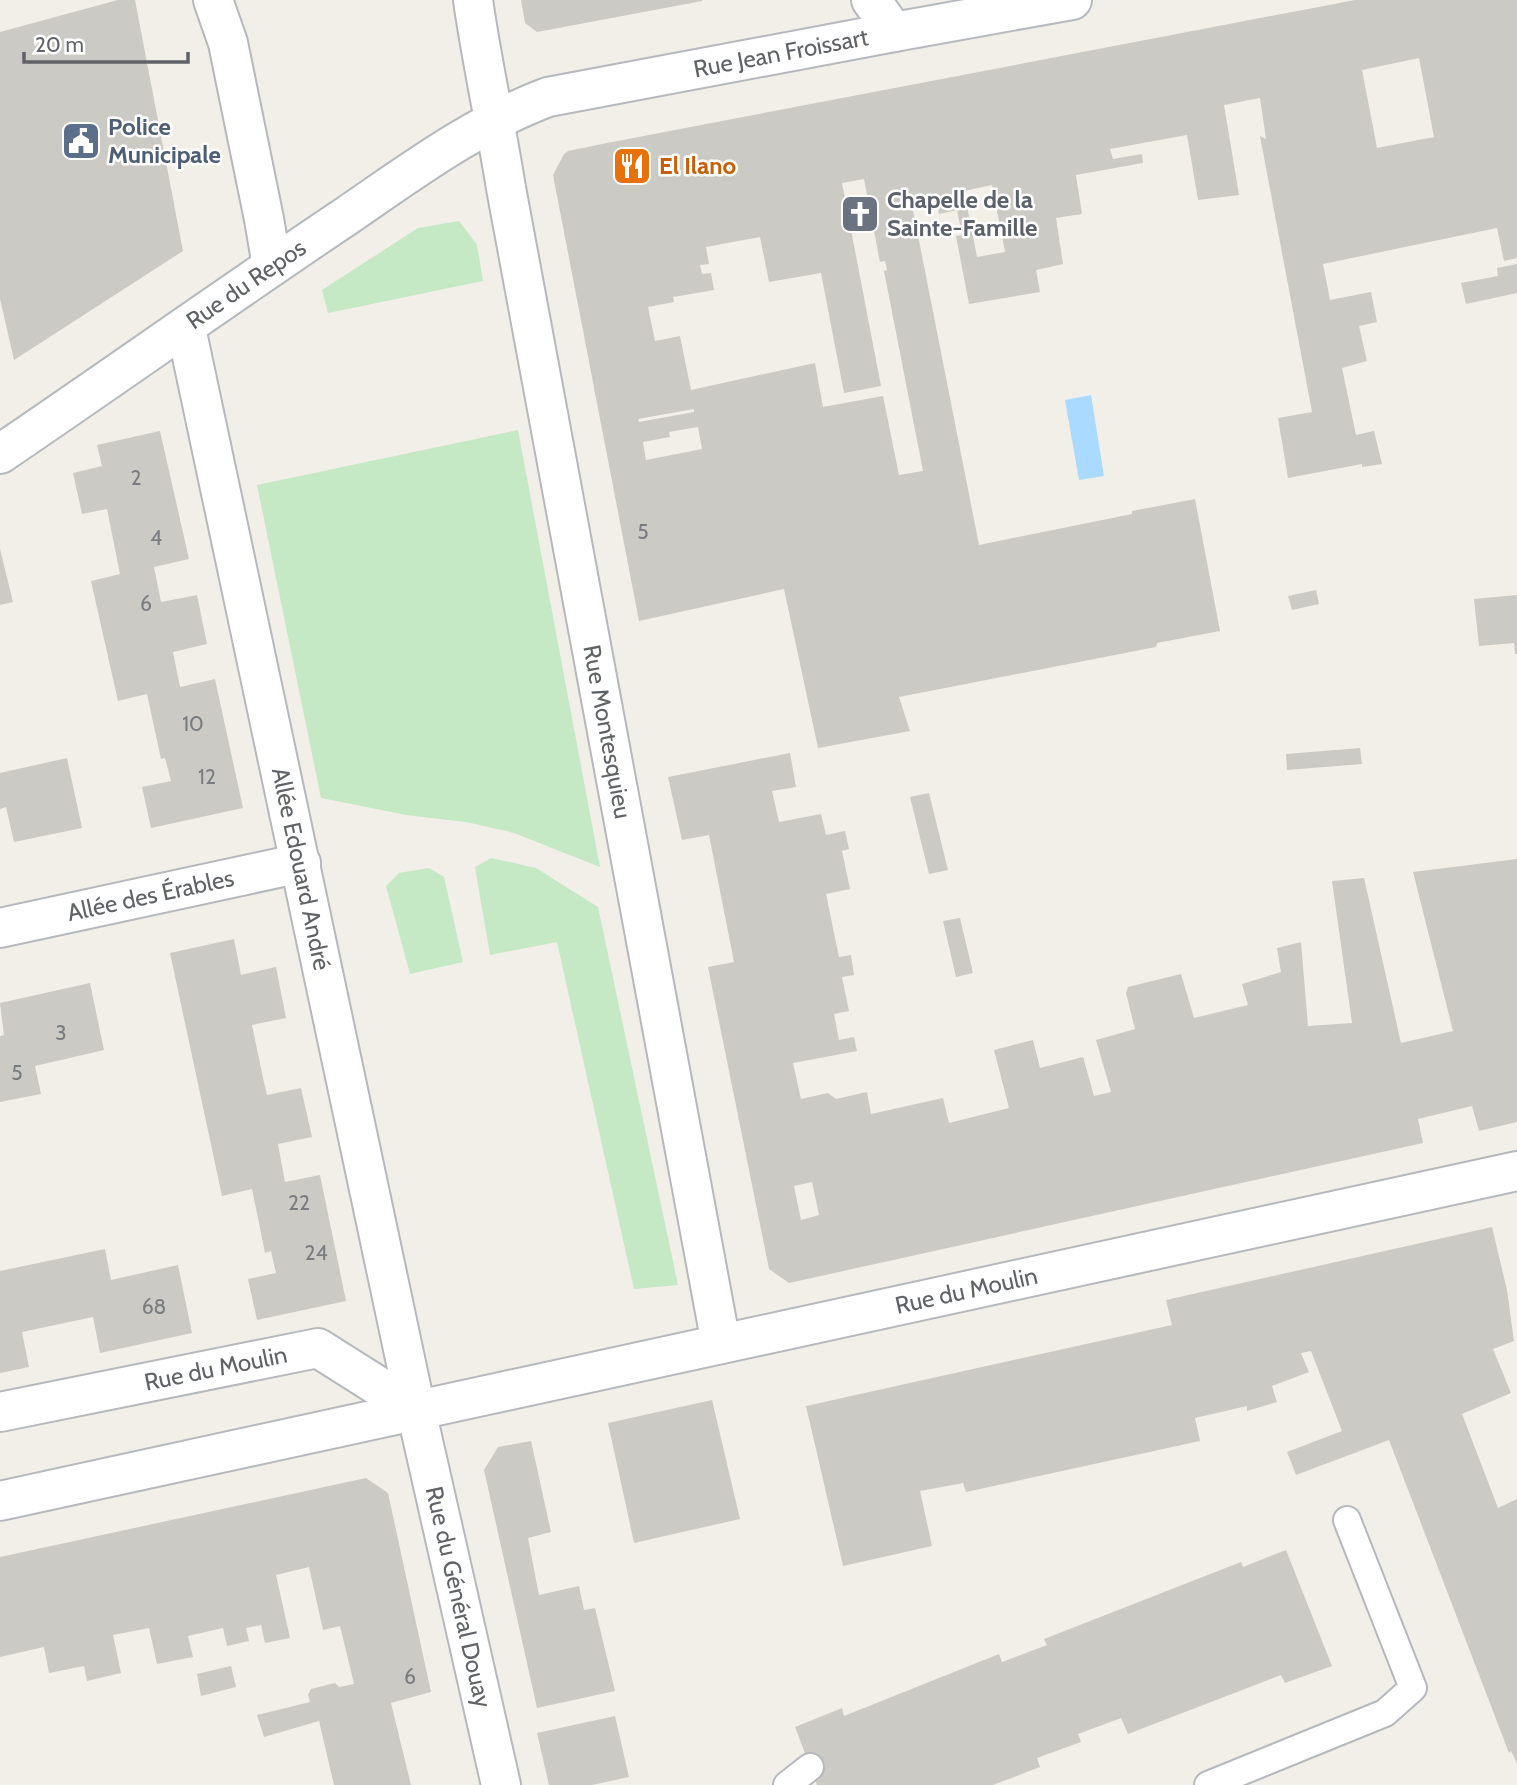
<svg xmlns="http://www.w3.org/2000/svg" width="1517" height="1785" font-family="Cabin,sans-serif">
<rect width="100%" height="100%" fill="#f1efe8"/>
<path fill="#c5e8c5" d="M459 221 477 245 483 281 328 313 322 290 418 228Z
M518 430 600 867 514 833 466 822 406 815 321 798 257 485Z
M491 858 536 868 598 907 678 1285 634 1289 557 942 490 955 475 867Z
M429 868 444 877 463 962 410 974 386 886 399 873Z"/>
<path fill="#aadaff" d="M1091 395 1104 476 1079 480 1065 400Z"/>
<path fill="#cccac5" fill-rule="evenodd" d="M118 0H135L183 251 14 360 0 299V32Z
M521 0H702V1L537 32 525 23Z
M1355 0H1517V258L1504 261 1497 228 1323 264 1330 300 1371 292 1377 322 1359 326 1367 361 1342 368 1356 435 1374 431 1382 464 1362 467V464L1288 478 1278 418 1312 412 1260 136 1266 139 1260 98 1224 105 1239 195 1198 200 1187 135 1110 149 1113 159 1142 154 1143 163 1076 175 1082 214 1056 218 1063 264 1036 270 1040 292 969 304 956 236 962 235 957 210 939 214 937 201 912 205 979 545 1132 514V511L1195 499 1220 631 1157 643 1156 647 899 697 910 731 818 748 784 589 639 621 553 175 564 154 568 151 607 143ZM1419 58 1434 137 1377 148 1362 70ZM864 179 880 262 885 261 887 270 884 271 923 471 899 475 883 396 823 407 815 363 691 390 680 336 655 341 648 307 674 302 673 297 714 290 711 273 702 274 700 265 709 264 706 247 760 237 769 282 821 273 844 393 881 386 842 183ZM992 185 1005 252 977 257 964 191ZM694 409V412L639 422 638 419ZM698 427 702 449 646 460 643 442 670 437 669 432Z
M1517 264V293L1466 304 1461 283 1498 276 1497 268Z
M160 431 189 559 154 567 161 602 197 595 207 644 173 652 180 687 215 679 243 808 151 828 142 787 171 781 165 758 161 759 147 694 118 701 91 581 120 574 107 509 82 514 73 473 102 466 97 445Z
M0 549 13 602 0 605Z
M1316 590 1319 604 1292 610 1288 596Z
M1517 595V654H1515L1514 643 1479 646 1474 599Z
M1360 748 1362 764 1287 770 1286 754Z
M790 753 796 787 772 791 779 822 821 814 826 835 845 831 849 849 842 851 850 889 826 894 839 957 851 955 854 975 842 977 849 1011 834 1014 839 1040 854 1037 857 1051 793 1063 801 1099 828 1093 836 1099 867 1092 871 1114 943 1098 949 1123 1009 1108 994 1050 1033 1040 1040 1068 1083 1057 1094 1096 1111 1092 1096 1040 1135 1029 1126 993 1128 987 1181 974 1194 1018 1248 1005 1242 984 1281 972 1277 948 1301 942 1308 1026 1352 1023 1332 881 1364 878 1401 1043 1453 1031 1413 872 1517 859V1122L1479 1131 1472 1106 1418 1119 1423 1143 789 1283 769 1269 708 967 734 962 709 835 682 840 668 777ZM812 1182 819 1215 801 1220 794 1186Z
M67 758 82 828 14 842 6 807 0 809V773Z
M929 793 948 870 929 874 910 797Z
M960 918 973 973 956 977 943 921Z
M234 939 241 975 276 967 286 1018 252 1025 263 1078 267 1095 301 1088 312 1137 278 1144 285 1182 320 1175 346 1301 257 1320 248 1279 276 1273 271 1251 265 1253 252 1189 222 1196 170 953Z
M90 983 104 1050 35 1066 41 1094 0 1102V1036L4 1035 0 1003Z
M1492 1227 1507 1290 1514 1341 1493 1349 1511 1393 1462 1414 1498 1508 1517 1499V1763L1511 1751 1509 1753 1389 1440 1296 1475 1287 1452 1342 1431 1311 1351 1301 1353 1309 1372 1272 1386 1277 1402 1247 1411V1406L1195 1418 1200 1441 966 1492 963 1483 920 1491 932 1546 843 1566 806 1406 1172 1325 1166 1300Z
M105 1249 111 1280 178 1265 192 1333 100 1353 93 1317 22 1332 29 1367 0 1373V1271Z
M712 1400 740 1519 634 1543 608 1423Z
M531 1441 551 1532 528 1538 539 1595 579 1586 584 1610 595 1608 615 1691 537 1708 484 1470 498 1447Z
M366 1478 388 1493 431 1692 391 1703 411 1785H334L319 1721 264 1737 257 1715 310 1702 308 1695 311 1689 335 1683 339 1687 354 1684 340 1626 323 1630 309 1567 276 1575 290 1638 265 1643 261 1625 246 1628 249 1641 227 1646 223 1628 188 1636 193 1657 157 1664 149 1628 113 1635 121 1673 87 1681 84 1666 49 1673 44 1647 0 1657V1557Z
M1286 1550 1332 1666 1285 1683 1281 1675 1128 1734 1121 1718 1078 1734 1081 1742 1037 1758 1040 1767 993 1785H817L795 1727 842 1708 844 1716 999 1654 1002 1662 1047 1645 1044 1639 1241 1562 1243 1567Z
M231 1666 236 1687 201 1696 197 1674Z
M615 1716 629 1777 592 1785H549L537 1733Z"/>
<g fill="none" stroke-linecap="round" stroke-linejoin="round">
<defs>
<path id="lane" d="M787 1785 810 1767
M1208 1785 1385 1713 1413 1688 1347 1520"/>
<g id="street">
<path d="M213 0 228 43 264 219 272 266"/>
<path id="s1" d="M473 0C482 63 496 125 506 188L721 1344"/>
<path id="s2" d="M186 328 416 1410 501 1785"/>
<path id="s3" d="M0 454C115 376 227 296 342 219 408 174 473 125 548 97L894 32"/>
<path id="s4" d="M0 928 301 863"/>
<path id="s5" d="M0 1412 318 1348 416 1410"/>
<path id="s6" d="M0 1501 1517 1171"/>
</g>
<path id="secondary" d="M871 0 894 32 1072 0"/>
</defs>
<use href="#lane" stroke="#b5b8bc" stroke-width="30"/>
<use href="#street" stroke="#b5b8bc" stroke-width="42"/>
<use href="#secondary" stroke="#b6babf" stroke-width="42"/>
<use href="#lane" stroke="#fff" stroke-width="26"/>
<use href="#street" stroke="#fff" stroke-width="38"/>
<use href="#secondary" stroke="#fff" stroke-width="38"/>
</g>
<defs>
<symbol id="civic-square" viewBox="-11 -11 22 22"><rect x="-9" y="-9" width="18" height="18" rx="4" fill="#5c6f8a" stroke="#fff"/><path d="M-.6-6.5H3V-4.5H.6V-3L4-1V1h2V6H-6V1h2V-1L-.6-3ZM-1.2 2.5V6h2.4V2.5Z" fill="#fff"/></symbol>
<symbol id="restaurant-square" viewBox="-11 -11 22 22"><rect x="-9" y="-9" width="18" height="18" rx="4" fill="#e8710a" stroke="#fff"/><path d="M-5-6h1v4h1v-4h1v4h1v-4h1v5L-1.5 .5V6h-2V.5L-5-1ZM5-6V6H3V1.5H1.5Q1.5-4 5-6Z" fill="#fff"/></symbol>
<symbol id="church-square" viewBox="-11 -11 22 22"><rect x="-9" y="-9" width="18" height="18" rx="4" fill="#6b7280" stroke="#fff"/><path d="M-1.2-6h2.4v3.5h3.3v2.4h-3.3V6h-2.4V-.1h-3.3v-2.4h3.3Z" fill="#fff"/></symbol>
</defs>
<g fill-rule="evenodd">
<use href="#civic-square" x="59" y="119" width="44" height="44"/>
<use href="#restaurant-square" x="610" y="144" width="44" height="44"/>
<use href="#church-square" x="838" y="192" width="44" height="44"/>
</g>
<g text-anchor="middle" stroke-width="5" stroke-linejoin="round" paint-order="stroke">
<g font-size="21" fill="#7a7d7f">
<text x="136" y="485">2</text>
<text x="643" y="539">5</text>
<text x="156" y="545">4</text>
<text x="146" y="611">6</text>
<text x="193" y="731">10</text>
<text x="207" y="784">12</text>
<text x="61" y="1040">3</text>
<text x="17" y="1080">5</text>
<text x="299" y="1210">22</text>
<text x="316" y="1260">24</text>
<text x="154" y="1314">68</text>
<text x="410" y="1684">6</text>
</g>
<g font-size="24" fill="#5f6368" stroke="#fff">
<text dy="8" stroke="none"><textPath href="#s3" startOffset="892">Rue Jean Froissart</textPath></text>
<text dy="8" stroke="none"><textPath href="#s3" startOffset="299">Rue du Repos</textPath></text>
<text dy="8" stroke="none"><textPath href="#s1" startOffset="744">Rue Montesquieu</textPath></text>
<text dy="8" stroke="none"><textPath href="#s2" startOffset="553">Allée Edouard André</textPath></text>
<text dy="8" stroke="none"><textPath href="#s4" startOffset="154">Allée des Érables</textPath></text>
<text dy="8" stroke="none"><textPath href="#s6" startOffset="989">Rue du Moulin</textPath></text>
<text dy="8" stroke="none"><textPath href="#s5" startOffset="220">Rue du Moulin</textPath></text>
<text dy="8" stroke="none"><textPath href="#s2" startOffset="1298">Rue du Général Douay</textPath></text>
</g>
<g font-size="24" font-weight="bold" fill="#4e5e75" stroke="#fff" text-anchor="start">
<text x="108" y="135">Police<tspan x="108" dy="28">Municipale</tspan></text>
</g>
<g font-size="24" font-weight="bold" fill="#c56008" stroke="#fff" text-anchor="start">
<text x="659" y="174">El Ilano</text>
</g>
<g font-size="24" font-weight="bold" fill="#5b616d" stroke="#fff" text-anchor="start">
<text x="887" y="208">Chapelle de la<tspan x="887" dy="28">Sainte-Famille</tspan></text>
</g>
</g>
<path d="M24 52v10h164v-10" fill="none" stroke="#5f6368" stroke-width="3.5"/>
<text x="35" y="52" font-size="21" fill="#5f6368" stroke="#ffffff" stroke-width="5" paint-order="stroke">20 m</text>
</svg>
